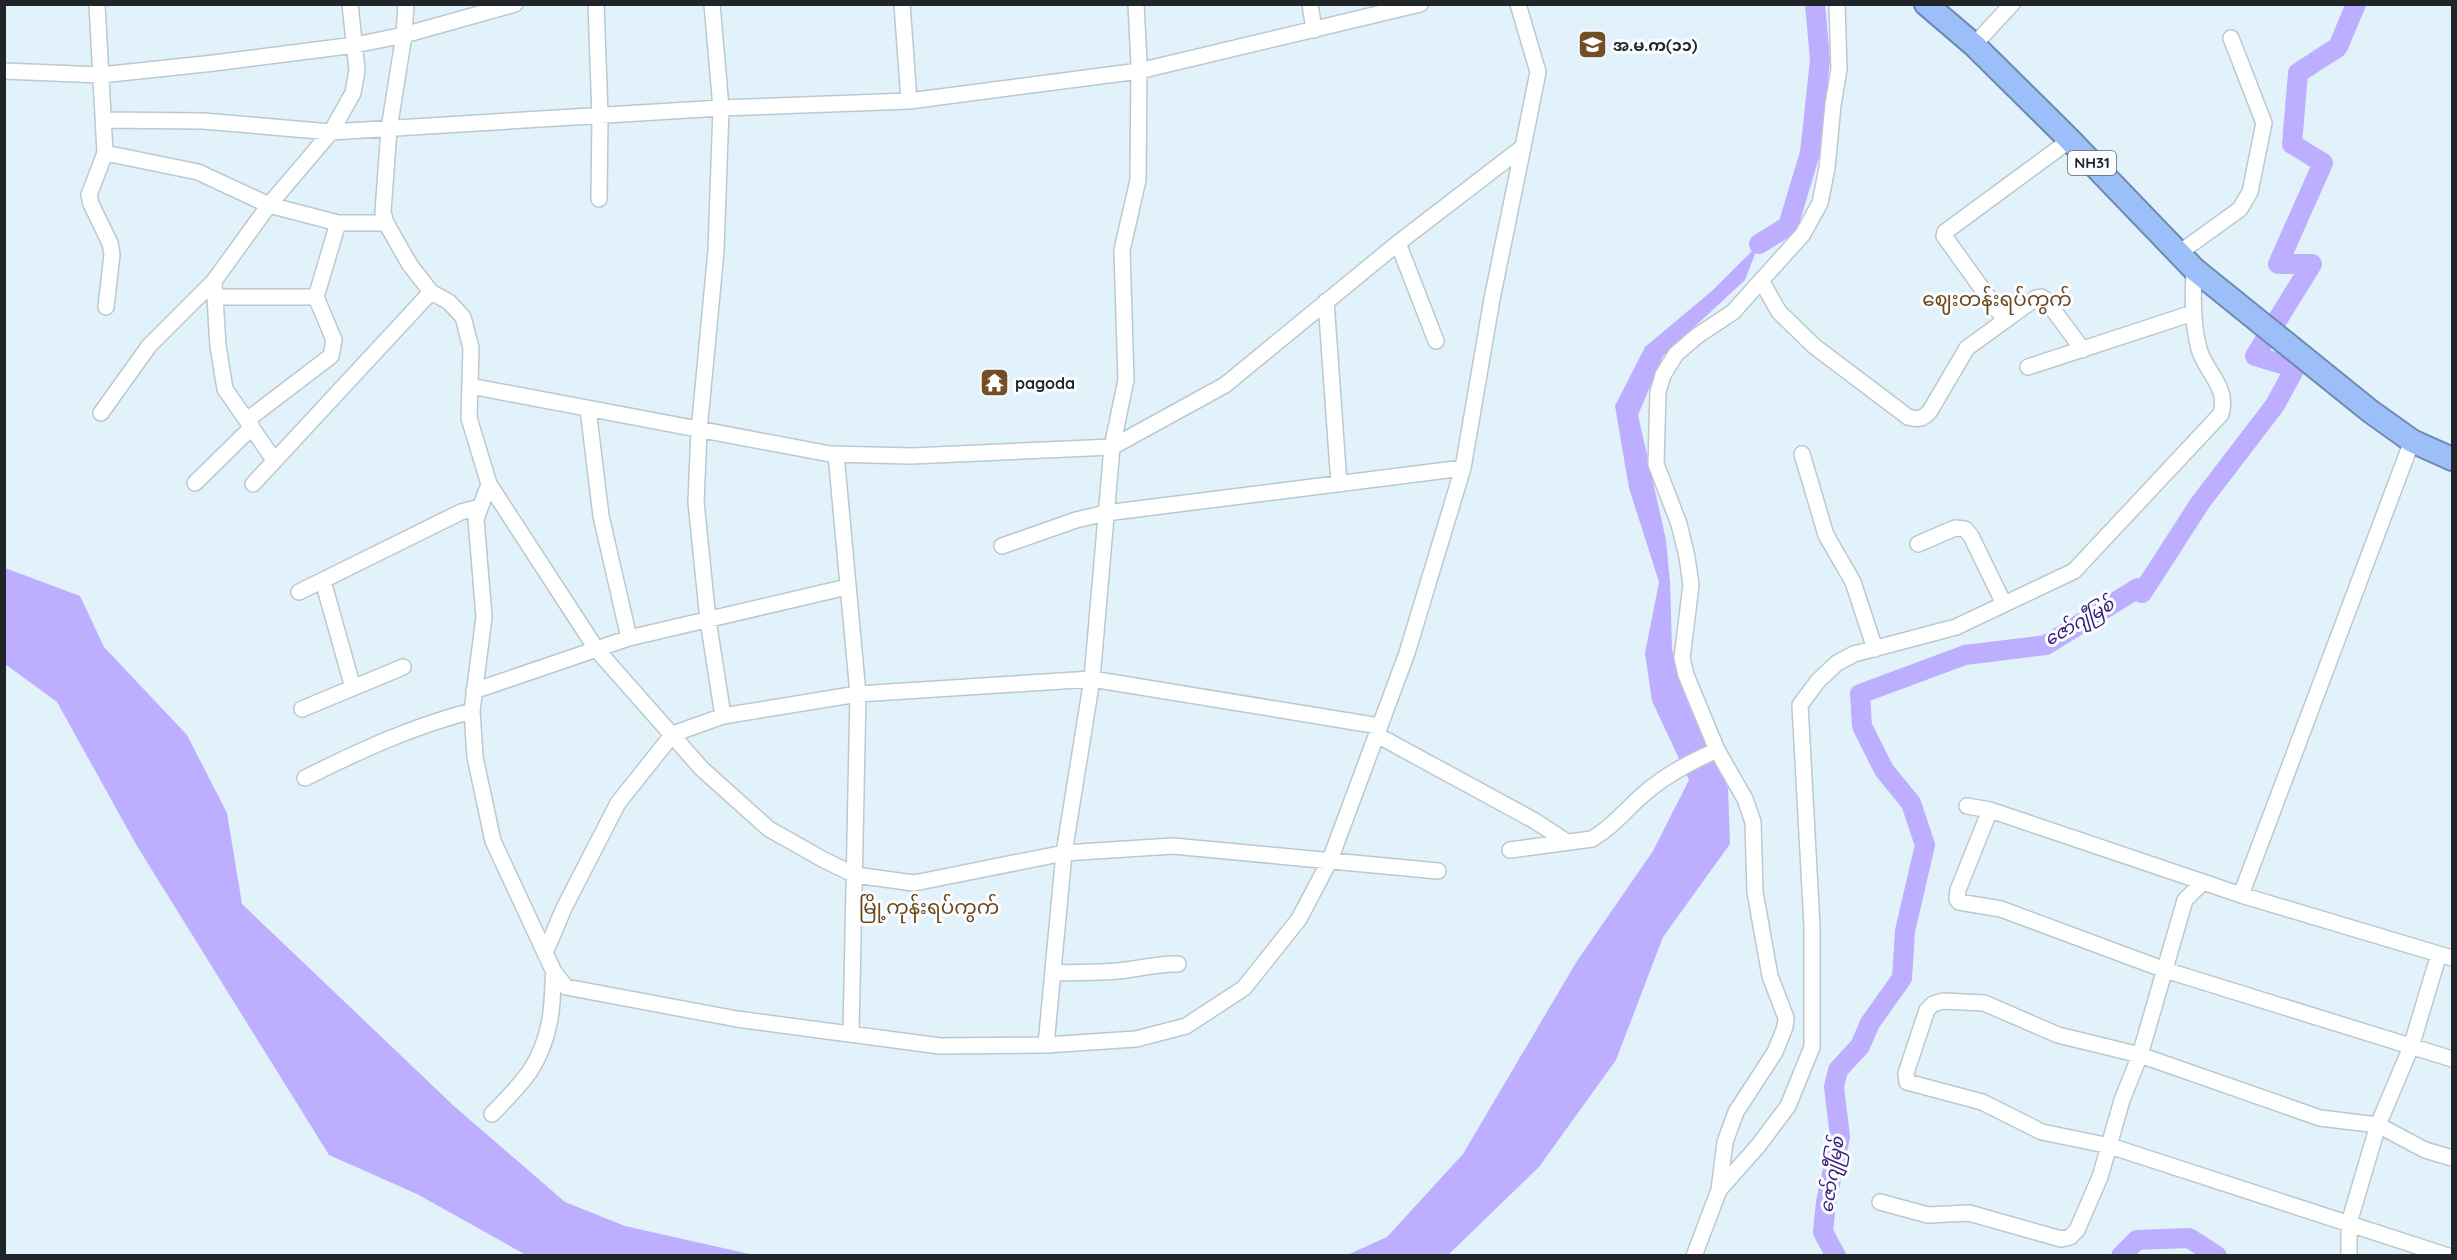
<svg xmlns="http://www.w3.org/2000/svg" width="2457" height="1260" font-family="Quicksand,'Noto Sans Myanmar',sans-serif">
<rect width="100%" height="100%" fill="#e2f2fa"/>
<path fill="#bdaeff" d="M1759 244 1745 280 1663 356 1638 415 1666 540 1670 582 1672 649 1687 701 1728 788 1730 844 1663 937 1616 1060 1539 1167 1448 1255 1345 1256 1387 1237 1463 1154 1577 961 1653 851 1689 780 1652 701 1645 653 1659 582 1629 488 1615 406 1645 347 1713 290Z
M5 568 80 596 104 647 187 735 227 813 242 904 455 1107 565 1202 625 1226 754 1255H526L417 1194 329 1155 137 846 57 702 5 664Z"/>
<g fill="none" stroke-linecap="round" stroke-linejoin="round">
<path stroke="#bdaeff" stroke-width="20" d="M1759 244 1788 226 1810 153 1820 60 1815 4
M1836 1256 1823 1232 1826 1202 1840 1137 1834 1087 1838 1070 1860 1046 1870 1023 1902 978 1905 931 1925 845 1911 803 1884 770 1862 726 1860 694 1965 655 2046 645 2138 588 2142 593 2200 503 2275 405 2295 368 2255 356 2312 264H2278L2323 163 2292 144 2298 73 2338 47 2356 4
M2121 1256 2137 1240 2189 1238 2217 1256"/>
<defs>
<path id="minor" d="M97 4 105 153 89 195 91 204 110 243 112 254 106 307
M406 4 404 35 389 129 383 212 386 223 410 265 431 292 449 302 463 317 471 348 469 418 489 484 597 650 702 769 769 829 824 860 855 875 914 883 1064 853 1173 846 1438 871
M596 4 600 116 599 199
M712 4 721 108 716 251 699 431 696 502 708 620 723 716
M902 4 909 101
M1310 4 1314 30
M1974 45 2012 4
M4 71 101 75 214 63 355 45 404 35 515 4
M103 120 203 121 331 132 721 108 909 101 1139 71 1420 4
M105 153 198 172 269 205 338 223H386
M1398 243 1436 341
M2179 253 2240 209 2250 192 2264 123 2231 38
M214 281 218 346 225 389 274 460
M1762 282 1779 312 1814 346 1908 417C1919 420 1923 419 1930 411L1967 348 2036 298 2041 297 2046 300 2083 350
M215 297H316
M1326 301 1339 484
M2004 319 1944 236 1945 232 2070 140
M2028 367 2193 313
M470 386 830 454 912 456 1112 447 1225 385 1398 243 1523 147 1538 72 1518 4
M588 409 601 516 629 638
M101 413 149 346 214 281 269 205 331 132 353 93 357 70 350 4
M247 420 331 356 334 340 316 297 338 223
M836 454 858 694 851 1034
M1802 454 1826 535 1853 582 1875 649
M195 483 252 427
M253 484 431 292
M489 484 476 519 484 617 472 711 475 757 493 841 554 972 566 987 737 1019 940 1046 1046 1045 1136 1039 1186 1026 1244 988 1299 919 1330 860 1407 653 1463 468 1492 299 1523 147
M1918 544 1955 528 1965 529 1971 536 2004 604
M1002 546 1076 520 1106 513 1463 468
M323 581 353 688
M299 592 461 512 480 507
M474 691 629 638 847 587
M302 709 403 667
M1377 735 1535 821 1567 842
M305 778C359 751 413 726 472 711
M1967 806 1990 810 2203 882
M1990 810 1958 890 1957 899 1959 902 2001 909 2165 970 2452 1059
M1510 850 1592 839C1613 827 1627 808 1645 793 1667 774 1691 762 1717 750
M2241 895 2412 441
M545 953 564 908 618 803 673 734 723 716 858 694 1092 679 1379 726
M1053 973C1075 972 1097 973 1118 971 1139 969 1158 963 1178 964
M1046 1045 1064 853 1092 679 1112 447 1126 380 1122 250 1138 180 1139 64 1136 4
M492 1114C521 1084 540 1067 549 1024 553 1008 552 989 554 972
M1719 1190 1725 1142 1736 1112 1775 1052 1785 1027 1786 1018 1770 976 1755 892 1753 822 1745 799 1717 750 1686 675 1682 658 1691 585 1687 557 1679 524 1656 464 1658 392 1663 375 1676 354 1697 336 1733 312 1803 234 1820 203 1827 168 1833 105 1839 69 1837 4
M1880 1202 1928 1215 1969 1213 2061 1239 2070 1237 2077 1230 2100 1177 2122 1100 2140 1055 2185 900 2203 882 2241 895 2452 958
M1694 1256 1719 1190 1758 1146 1788 1106 1812 1047V926L1800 705 1818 681 1837 663 1854 654 1956 627 2074 571 2221 414C2229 387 2206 373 2199 349 2192 322 2193 296 2194 269
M2349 1256V1223L2378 1125 2411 1047 2439 954
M2448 1256 2110 1146 2042 1132 1982 1102 1907 1082 1906 1073 1927 1010 1933 1004 1943 1001 1984 1003 2058 1035 2140 1055 2320 1118 2378 1125 2425 1150 2452 1158"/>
<path id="highway" d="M1926 4 1974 45 2070 140 2194 269 2370 411 2412 441 2452 459"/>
</defs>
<use href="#minor" stroke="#bac9d1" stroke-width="18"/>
<use href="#highway" stroke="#7089b0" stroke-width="26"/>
<use href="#minor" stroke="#fff" stroke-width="15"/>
<use href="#highway" stroke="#9cbff9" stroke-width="22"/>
</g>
<defs>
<symbol id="school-square" viewBox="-11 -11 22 22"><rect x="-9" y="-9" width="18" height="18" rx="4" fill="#724f28" stroke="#fafdff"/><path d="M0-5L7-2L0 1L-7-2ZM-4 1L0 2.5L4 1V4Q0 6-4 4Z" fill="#fff"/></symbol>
<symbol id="temple-square" viewBox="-11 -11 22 22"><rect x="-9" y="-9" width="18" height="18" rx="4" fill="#724f28" stroke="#fafdff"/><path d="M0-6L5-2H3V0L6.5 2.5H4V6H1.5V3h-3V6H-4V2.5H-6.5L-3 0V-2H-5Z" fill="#fff"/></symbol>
</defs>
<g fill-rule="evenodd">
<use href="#school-square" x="1576" y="28" width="33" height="33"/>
<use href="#temple-square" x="978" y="366" width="33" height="33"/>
</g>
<g text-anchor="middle" stroke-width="6" stroke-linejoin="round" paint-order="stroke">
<rect fill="#fafdff" stroke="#616668" stroke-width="1.5" x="2068" y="151" width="48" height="24" rx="4.5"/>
<g font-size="15" font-weight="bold" fill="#1f2528">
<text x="2092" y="168">NH31</text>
</g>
<g font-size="16" font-weight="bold" fill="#1f2528" stroke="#fafdff" text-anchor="start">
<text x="1613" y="51">အ.မ.က(၁၁)</text>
<text x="1015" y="389">pagoda</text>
</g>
<g font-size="18" font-style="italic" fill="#3b1d78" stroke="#fafdff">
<text transform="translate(2079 622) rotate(-30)" y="6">ဇော်ဂျီမြစ်</text>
<text transform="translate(1832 1175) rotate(-81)" y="6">ဇော်ဂျီမြစ်</text>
</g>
<g font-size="20" fill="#6e4819" stroke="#fafdff">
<text x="1997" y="306">ဈေးတန်းရပ်ကွက်</text>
<text x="929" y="914">မြို့ကုန်းရပ်ကွက်</text>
</g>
</g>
<rect width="2457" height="1260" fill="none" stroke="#1f2528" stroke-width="12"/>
</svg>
